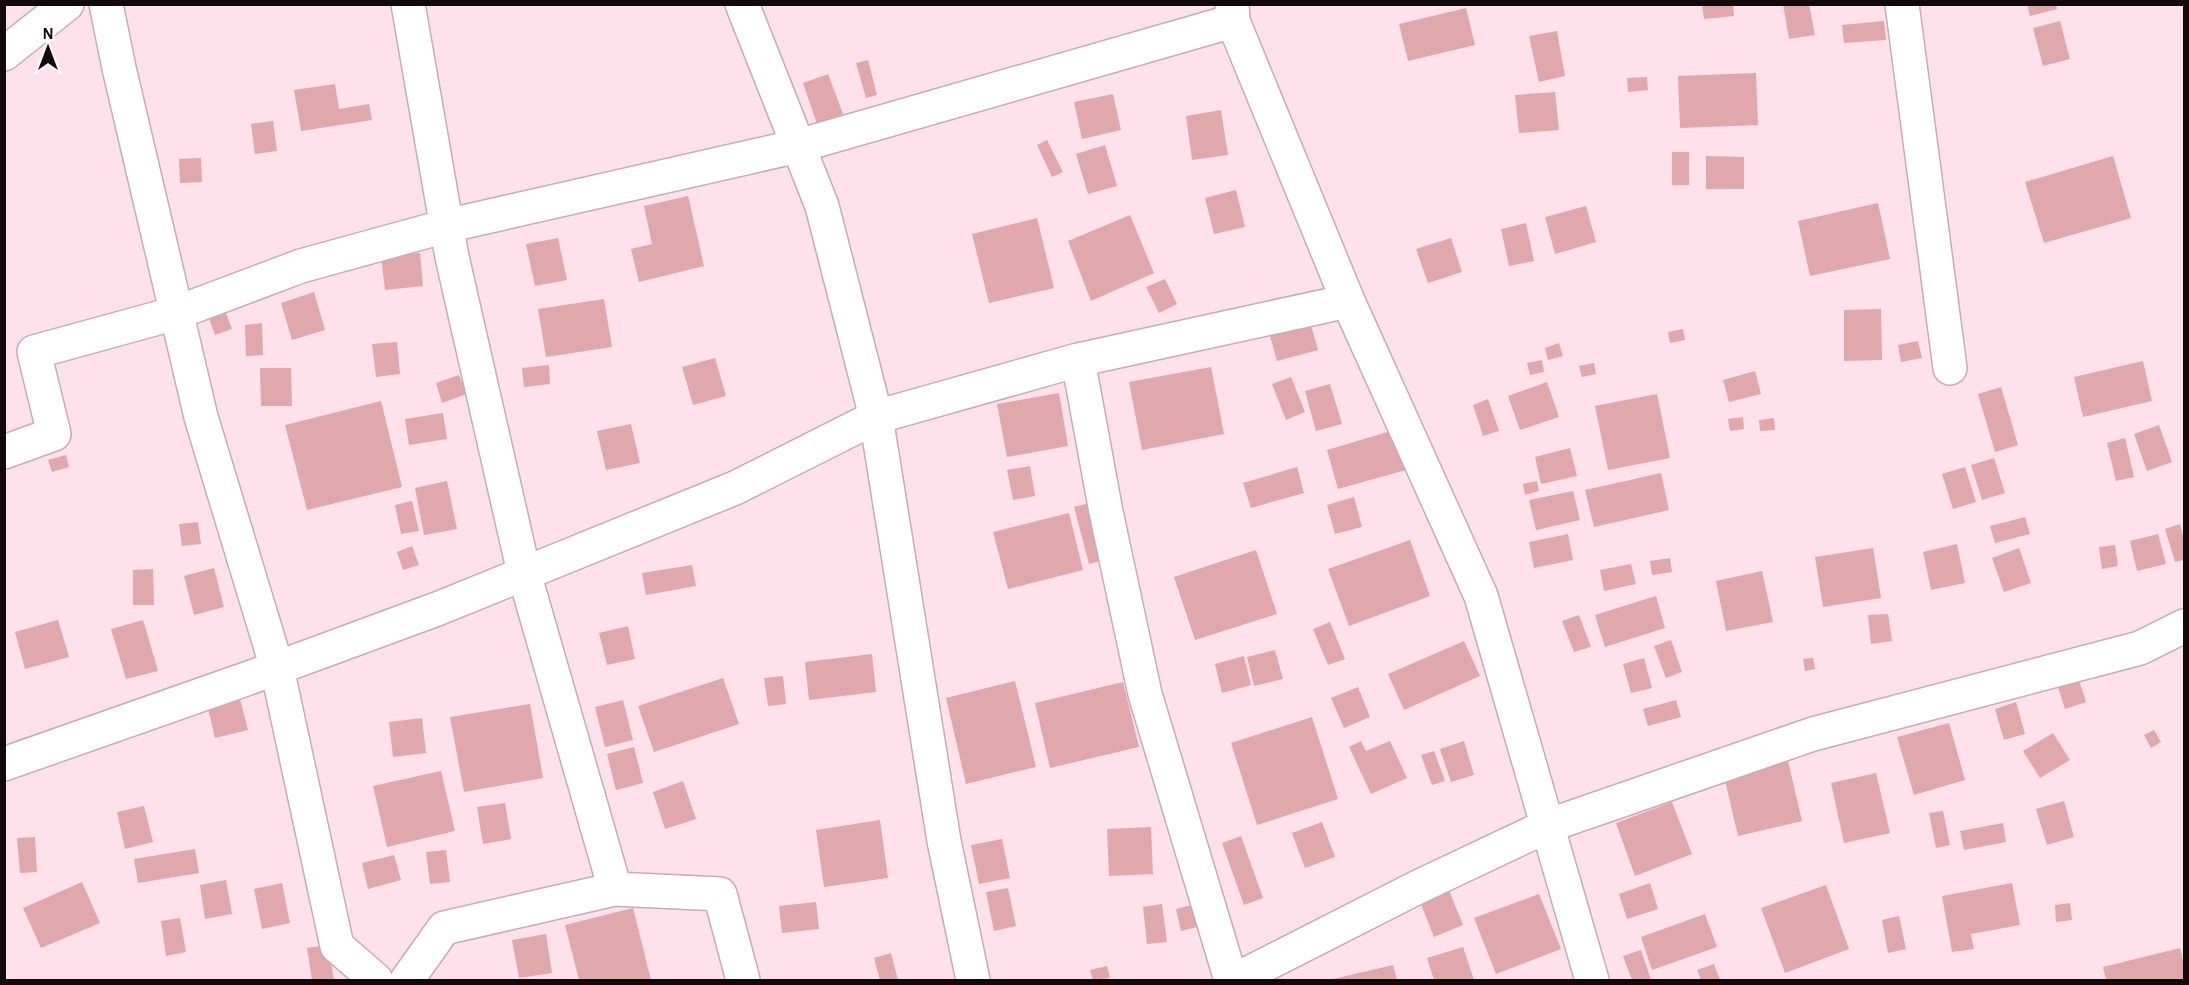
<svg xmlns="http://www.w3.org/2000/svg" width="2189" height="985" font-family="'Alegreya Sans',sans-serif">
<rect width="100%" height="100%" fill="#fee1eb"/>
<path fill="#e1a8ac" d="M1702 4H1733L1734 16 1704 19Z
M1783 4H1809L1815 35 1789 39Z
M2027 4H2056L2057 9 2030 16Z
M1466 8 1475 45 1408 61 1399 24Z
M1884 21 1886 40 1844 43 1842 25Z
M2060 21 2070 59 2043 66 2033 28Z
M1557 31 1565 76 1539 82 1529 36Z
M868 60 877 95 866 98 856 63Z
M1756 73 1758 125 1680 128 1678 76Z
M828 74 843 114 817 124 803 83Z
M1647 77 1648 90 1628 92 1627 78Z
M335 84 339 109 369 104 372 120 301 131 294 90Z
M1555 92 1559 130 1519 133 1515 95Z
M1113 94 1121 130 1082 139 1074 102Z
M1221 110 1228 155 1192 160 1186 116Z
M273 121 277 151 255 154 251 124Z
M1047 140 1063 172 1052 177 1037 145Z
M1105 145 1117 186 1088 194 1076 154Z
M1672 152H1689V185H1672Z
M1706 156 1744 157V189H1706Z
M2113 156 2131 218 2044 243 2025 182Z
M201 158 202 182 180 183 179 159Z
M1236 190 1245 227 1214 234 1205 198Z
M688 196 704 266 639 282 631 249 652 244 644 206Z
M1878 203 1890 259 1810 276 1798 221Z
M1586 206 1596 242 1555 254 1545 217Z
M1130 215 1154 273 1091 301 1068 241Z
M1037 218 1054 288 989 303 972 234Z
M1526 223 1534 261 1509 266 1501 229Z
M558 238 567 280 535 286 526 244Z
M1451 238 1462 272 1428 283 1416 249Z
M420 253 423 286 385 290 381 256Z
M1165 279 1177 304 1159 313 1146 287Z
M314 292 325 330 292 340 281 303Z
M604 299 612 347 546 357 538 309Z
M224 308 232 329 215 335 207 313Z
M1881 309 1882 360 1844 361V310Z
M1310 322 1318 350 1277 361 1269 332Z
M262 323 263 355 246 356 245 325Z
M1683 329 1685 340 1670 343 1668 332Z
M1918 341 1922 358 1901 362 1898 345Z
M397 342 400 374 376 377 372 344Z
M1559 343 1563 356 1548 360 1545 348Z
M715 358 726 396 693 405 682 367Z
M1542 360 1544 372 1530 375 1527 363Z
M2143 361 2152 401 2083 417 2074 377Z
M1594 363 1596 374 1582 377 1579 366Z
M549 365 550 384 524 387 522 368Z
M1211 367 1224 434 1142 450 1129 382Z
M260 368H291L292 406H261Z
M1755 371 1761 394 1729 402 1723 380Z
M459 375 467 394 442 403 436 383Z
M1291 377 1305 412 1286 420 1272 384Z
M1547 382 1559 417 1520 430 1508 396Z
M1330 384 1342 424 1316 431 1305 391Z
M2001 387 2018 445 1995 452 1978 394Z
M1059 393 1068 446 1007 457 997 404Z
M1657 394 1670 458 1608 470 1595 406Z
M1488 399 1499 431 1483 436 1473 405Z
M381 401 402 487 307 510 285 425Z
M443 413 447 439 409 445 405 419Z
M1743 417 1744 429 1730 431 1728 419Z
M1774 418 1775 430 1760 431 1759 420Z
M631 424 640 463 606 470 597 431Z
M2159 425 2172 462 2147 471 2134 434Z
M1394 430 1406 470 1338 489 1327 450Z
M2125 438 2134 477 2116 481 2107 443Z
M1570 448 1577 476 1541 484 1535 457Z
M66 455 69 467 52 472 48 460Z
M1994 458 2005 493 1982 500 1971 465Z
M1030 466 1035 496 1013 500 1007 470Z
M1297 467 1304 493 1251 508 1243 483Z
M1965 467 1976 502 1953 509 1942 474Z
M1661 473 1669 510 1594 527 1585 490Z
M447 481 457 529 424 535 415 488Z
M1537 481 1539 491 1525 495 1523 484Z
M1573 491 1580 520 1536 530 1529 500Z
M1354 497 1362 527 1335 534 1327 505Z
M412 501 419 531 401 534 395 505Z
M1093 502 1108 559 1089 564 1074 507Z
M1069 513 1083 570 1008 589 993 532Z
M2025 517 2030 534 1995 543 1990 526Z
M198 522 201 544 182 546 179 524Z
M2180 524 2184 540V560L2175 562 2165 529Z
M1568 534 1573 560 1534 568 1529 542Z
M2158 534 2166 564 2137 571 2130 541Z
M1410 540 1430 596 1349 626 1328 569Z
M1957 544 1965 583 1931 590 1923 552Z
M2115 545 2118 566 2102 569 2099 547Z
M412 546 419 565 403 570 397 552Z
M1873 548 1881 598 1823 607 1815 557Z
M2019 548 2031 583 2004 592 1992 558Z
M1256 550 1277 614 1195 640 1174 577Z
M1670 558 1672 572 1652 575 1650 561Z
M1631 564 1636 584 1604 591 1600 570Z
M692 565 696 586 646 595 642 573Z
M214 568 224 607 194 615 184 576Z
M153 569 154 605H133V570Z
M1762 571 1773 622 1726 631 1716 581Z
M1656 596 1665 628 1605 647 1595 615Z
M1888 614 1892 641 1871 644 1868 615Z
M1579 615 1591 647 1574 652 1562 621Z
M58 620 69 657 25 669 15 632Z
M143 620 158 671 126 679 111 629Z
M1330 622 1345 659 1328 665 1313 629Z
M628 626 635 659 607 665 599 633Z
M1671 640 1682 672 1666 678 1654 646Z
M1464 641 1480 676 1404 710 1388 674Z
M1275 650 1283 679 1254 686 1247 657Z
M872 654 876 692 809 700 805 662Z
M1244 656 1251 685 1222 693 1215 664Z
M1644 658 1652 688 1631 693 1623 664Z
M1813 658 1815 669 1805 671 1803 659Z
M2076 671 2086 702 2065 709 2055 678Z
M783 676 786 704 768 706 764 678Z
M723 678 739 724 654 752 638 706Z
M1015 681 1036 767 966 784 946 698Z
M1123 682 1139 747 1050 768 1035 703Z
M1358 687 1370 717 1344 728 1331 698Z
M239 695 248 730 215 738 207 704Z
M623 700 633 740 605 747 595 707Z
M1676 700 1681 717 1648 726 1643 709Z
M2016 702 2025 734 2004 740 1995 709Z
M530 704 543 778 464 792 450 717Z
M1312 717 1338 799 1257 825 1231 743Z
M422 718 426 753 393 757 389 722Z
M1949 723 1965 780 1914 795 1897 737Z
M2154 730 2161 742 2151 748 2144 735Z
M2053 733 2070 760 2040 778 2023 751Z
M1361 741 1366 751 1390 741 1407 778 1371 794 1349 747Z
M1464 741 1474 775 1451 782 1440 749Z
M634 747 643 783 616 790 607 754Z
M1434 751 1445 781 1432 785 1421 755Z
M1788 761 1802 821 1738 836 1724 776Z
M441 771 455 831 387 847 373 786Z
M1876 773 1890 833 1844 843 1831 783Z
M683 781 696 819 665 829 653 792Z
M2064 801 2074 837 2047 845 2036 809Z
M1672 802 1692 854 1635 876 1616 823Z
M505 803 511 839 483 844 477 807Z
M144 806 153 842 125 849 117 812Z
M1943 811 1950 845 1936 848 1929 813Z
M880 820 888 878 824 887 816 830Z
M1322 822 1335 857 1305 868 1292 833Z
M2003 823 2006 842 1964 850 1960 831Z
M1151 827 1153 874 1109 876 1107 829Z
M1241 836 1263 898 1244 905 1222 843Z
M35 837 37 872 20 873 17 838Z
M1002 839 1010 878 979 884 971 845Z
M195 849 199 873 138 883 134 859Z
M446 850 450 882 430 884 426 852Z
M394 855 401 880 368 889 362 863Z
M226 880 232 914 205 919 200 885Z
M82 882 100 923 41 948 23 908Z
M282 883 290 923 262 929 254 889Z
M1650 883 1658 909 1627 919 1619 894Z
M2012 883 2020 925 1971 934 1974 949 1952 952 1942 896Z
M1826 885 1849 949 1785 973 1761 908Z
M1008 888 1016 926 994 931 986 892Z
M1448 888 1463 925 1434 937 1419 899Z
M1539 894 1561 949 1496 974 1474 918Z
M816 902 819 929 782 933 779 906Z
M1200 903 1205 925 1181 931 1176 909Z
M2070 903 2072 920 2056 922 2055 905Z
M1162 904 1167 942 1147 944 1143 907Z
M633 908 651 980H579L565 925Z
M1705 914 1717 947 1652 970 1641 937Z
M1899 916 1906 949 1888 953 1882 920Z
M180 918 186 952 166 956 161 921Z
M546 934 552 973 519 978 512 940Z
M328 945 334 980H312L307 948Z
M1463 947 1474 980H1434L1427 958Z
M2180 948 2184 965V980H2106L2103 967Z
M1641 950 1651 980H1632L1623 956Z
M891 953 898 980H880L874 958Z
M1714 964 1720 980H1701L1697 970Z
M1393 965 1397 980H1329Z
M1107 966 1110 978 1093 980 1090 970Z"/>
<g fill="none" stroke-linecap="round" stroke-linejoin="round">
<defs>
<path id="street" d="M106 4 119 68 201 417 277 668 337 946 376 980
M408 4 452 257 524 573 615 889
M742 4 822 206 876 417 944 841 973 980
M1232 4 1233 21 1348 301 1481 596 1592 980
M1902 4 1950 368
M4 54 67 4
M1078 360 1106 512 1145 694 1231 980
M4 452 54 434 34 352 176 313 301 266 446 226 798 146 1233 21
M4 764 277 668 437 609 735 488 876 417 1078 360 1348 301
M407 980 444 928 615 889 720 894 743 980
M1235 980 1418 887 1547 826 1813 734 2140 648 2184 626"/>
</defs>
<use href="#street" stroke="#c7acb5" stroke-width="36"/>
<use href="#street" stroke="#fff" stroke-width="33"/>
</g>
<rect width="2189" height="985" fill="none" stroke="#12090c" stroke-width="12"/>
<g transform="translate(48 48)" stroke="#ffffff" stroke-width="4.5" paint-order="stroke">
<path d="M0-4.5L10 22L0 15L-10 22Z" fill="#12090c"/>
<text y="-9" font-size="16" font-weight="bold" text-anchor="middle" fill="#12090c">N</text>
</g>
</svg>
